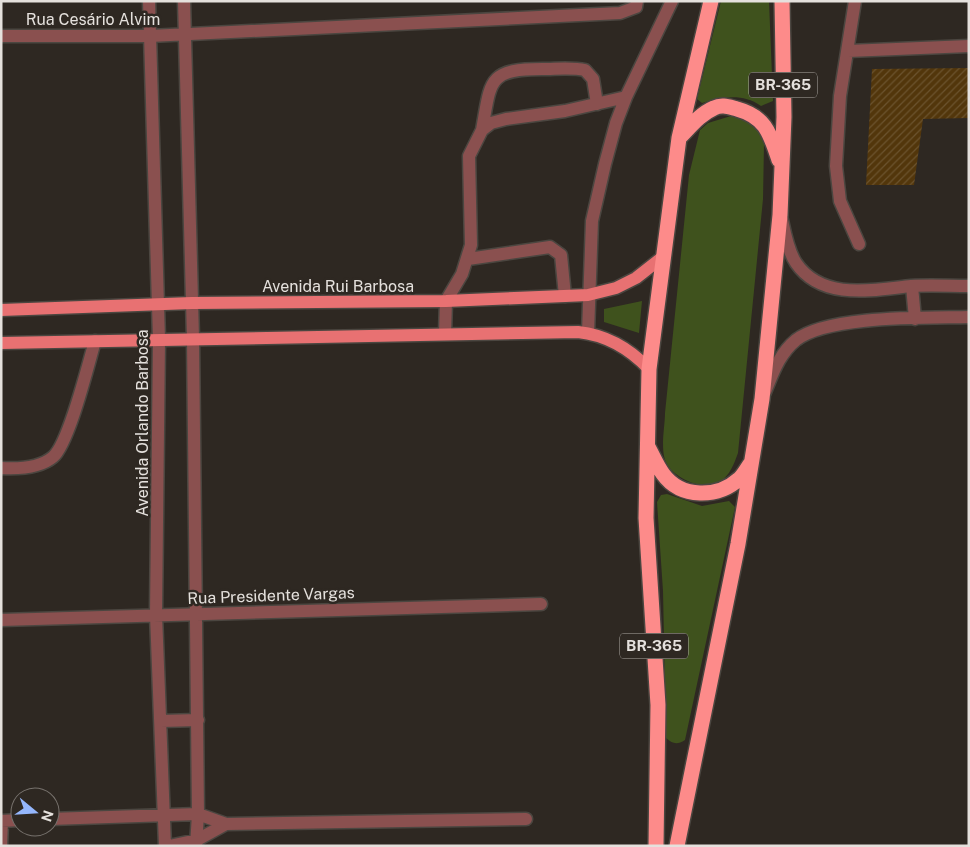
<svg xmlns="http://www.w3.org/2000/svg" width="970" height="847" font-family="'Public Sans',sans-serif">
<defs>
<pattern id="building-hatch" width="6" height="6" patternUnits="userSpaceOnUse" patternTransform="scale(1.25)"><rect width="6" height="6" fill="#52360b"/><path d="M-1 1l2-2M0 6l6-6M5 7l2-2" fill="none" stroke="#6b532e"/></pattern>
</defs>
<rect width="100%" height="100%" fill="#2e2822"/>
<path fill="#3f521d" d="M721 1H769L773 101 761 106C742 93 723 97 702 103L697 99Z
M731 116 745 118 759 132 764 144 763 199 738 453C734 464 730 475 720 482 705 492 677 479 668 466 659 453 665 428 665 413L689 175 700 130 708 123Z
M642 301 639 333 604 322V309Z
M667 494 702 506 729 501 735 507 685 740C677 745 673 744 666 738L663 591 657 502 661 495Z"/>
<path fill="url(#building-hatch)" d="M969 68V118L923 119 914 185H866L872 69Z"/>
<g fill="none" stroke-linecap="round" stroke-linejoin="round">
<defs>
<path id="minor" d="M149 1 159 339 156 615 165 846
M184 1 193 338 198 814 196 846
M855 1 840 96 836 166 840 201 859 244
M1 36H150L620 13 636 7 637 1
M848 51 969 46
M482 130C491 81 487 69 542 69 556 69 572 67 585 70L593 79 597 104
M782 220C785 234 788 251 796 263 822 301 873 290 911 286 930 285 950 286 969 286
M468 259 550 247 561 255 565 296
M912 286 915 319
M588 333 592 221 605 164 616 123 626 97 672 1
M445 334 446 301 462 274 471 245 469 156 482 130 491 123 506 119 565 111 626 97
M765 392C773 373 779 354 796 340 828 315 927 318 969 317
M1 468C18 469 40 468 53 457 69 443 88 365 95 341
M1 620 541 604
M161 721 198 720
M50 819 198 814 226 824 526 819
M1 821 20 820
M1 846 2 821
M169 846 197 840 226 824"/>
<path id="major" d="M1 310 192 303 446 301 588 295 616 288 636 278 664 256
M1 343 578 332C607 335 629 348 649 369"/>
<path id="highway" d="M679 138C690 127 700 114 714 108 722 104 729 107 737 109 766 117 770 134 779 160
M648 447C653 456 657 466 663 474 681 499 718 498 739 479 744 475 747 468 751 463
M656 846 658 705 646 518 649 369 679 138 711 1
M677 846 738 544 762 399 780 215 784 117 782 1"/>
</defs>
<use href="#minor" stroke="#4b4640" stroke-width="15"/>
<use href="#major" stroke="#4b4640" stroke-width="15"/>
<use href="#highway" stroke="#4b4640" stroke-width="18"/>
<use href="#minor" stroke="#8a504f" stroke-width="12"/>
<use href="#major" stroke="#e87172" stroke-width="12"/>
<use href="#highway" stroke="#fd8b8a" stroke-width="15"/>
</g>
<g text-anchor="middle" stroke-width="5" stroke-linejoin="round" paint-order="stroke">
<g fill="#2e2822" stroke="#aeaaa5" stroke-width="1">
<rect x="749" y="72.5" width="68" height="25" rx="4"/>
<rect x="620" y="633.5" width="68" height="25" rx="4"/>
</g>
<g font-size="15" font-weight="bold" fill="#e5e1dd">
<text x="783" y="90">BR-365</text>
<text x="654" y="651">BR-365</text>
</g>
<g font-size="16" fill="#e5e1dd" stroke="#2e2822">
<text x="93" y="25">Rua Cesário Alvim</text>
<text x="338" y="292">Avenida Rui Barbosa</text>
<text transform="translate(142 423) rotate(-90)" y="6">Avenida Orlando Barbosa</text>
<text transform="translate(271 595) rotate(-2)" y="6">Rua Presidente Vargas</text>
</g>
</g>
<rect width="970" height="847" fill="none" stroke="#e5e1dd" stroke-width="5"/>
<g transform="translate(35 812) rotate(108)"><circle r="24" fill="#2e2822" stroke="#77726d"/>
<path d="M0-4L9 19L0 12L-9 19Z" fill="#95b7fd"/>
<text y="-8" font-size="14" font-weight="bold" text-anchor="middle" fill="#e5e1dd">N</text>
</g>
</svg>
